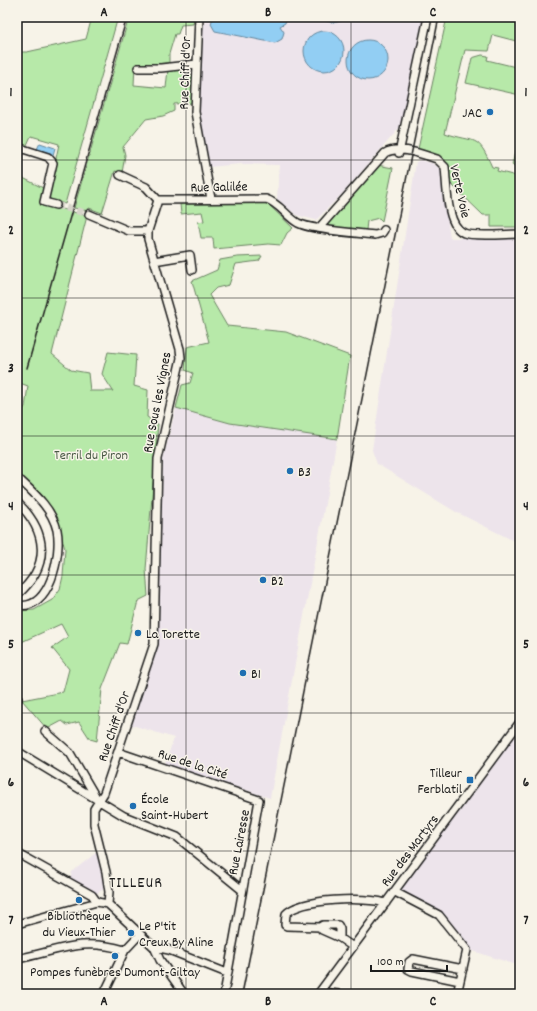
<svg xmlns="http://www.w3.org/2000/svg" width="537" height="1011" font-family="Dekko,sans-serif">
<rect width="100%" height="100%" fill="#f7f3e8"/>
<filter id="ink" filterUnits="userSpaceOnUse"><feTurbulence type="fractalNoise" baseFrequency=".025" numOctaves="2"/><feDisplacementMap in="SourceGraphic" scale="8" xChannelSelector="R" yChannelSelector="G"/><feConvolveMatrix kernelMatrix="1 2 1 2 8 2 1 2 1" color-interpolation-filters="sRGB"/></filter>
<g filter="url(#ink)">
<path fill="#ede4eb" d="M205 17H426L401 126 344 192 316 220 296 215 277 199 279 165 241 164 208 167 199 113 202 36Z
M420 160 432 163 441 169 450 238H520V544L456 512 377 464 372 450 416 162Z
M176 408 230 423 337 439 270 798 165 764 174 738 132 725 155 653 158 628 163 459Z
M520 729V966L470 950 439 912 401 890Z
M97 852 105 888 96 894 70 879 72 872Z"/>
<path fill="#b7e9a9" stroke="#6a8262" d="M92 17H118L65 204 52 200 48 197 59 144 31 136 26 147 17 142V52H27L86 39Z
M129 17H194L193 24 181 25 178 34H175L169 54V63L135 65 134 85 166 88 168 69 186 68 187 74 193 75 192 103 174 104V111L163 116 146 119 123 147 125 155 122 173 115 171 102 213 89 208 88 211 74 208Z
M447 17H520V42L493 35 489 51 465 50 445 133C477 144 477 133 492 167L498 168 497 171 520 177V227H491V215H483L449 182 447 167 443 160 438 156 418 149Z
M482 55 488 56 487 60 520 68V95L466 83 472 58Z
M515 152 520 154V166L512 165Z
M377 165 393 168 382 221 379 218 367 221 366 230 323 226Z
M17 175 45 189 41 203 87 216 52 354 71 370 88 373 90 391H113L102 374 108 352 136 355 134 386 148 390 147 417 158 424 146 569 148 596 138 601 127 644 120 643 102 689 97 741 90 739 79 722 67 725 62 721 47 729 22 700 63 692 69 669 52 648 68 637 61 624 17 644V611L34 610 52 600 60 589 63 576 65 549 56 517 42 495 22 478 17 468V417L25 407 28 386 17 382Z
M267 203 293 228 287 233 281 245 268 244 214 249 213 238H201L198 222 204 221 202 212 181 214 180 204Z
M262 256 259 261 236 264 229 285 216 288 209 295 227 326 286 332 350 356 337 439 230 423 176 408 182 385 190 383 193 373 185 370 187 347 209 342 192 281 217 270 220 260 237 257Z"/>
<path fill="#92cef3" stroke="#63879d" d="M213 17H287L285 23 280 26 284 32 282 39 275 43 215 31 211 24Z
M320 17H348C338 24 329 24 320 17Z
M304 51a20 20 0 1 1 40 0a20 20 0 1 1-40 0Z
M348 60a20 20 0 1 1 40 0a20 20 0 1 1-40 0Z
M40 143 55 148 53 155 37 149Z"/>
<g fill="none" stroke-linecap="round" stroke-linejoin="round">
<path stroke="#d6d3c9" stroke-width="7" stroke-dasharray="7 3.5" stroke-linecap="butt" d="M56 205 89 214"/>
<defs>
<path id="minor" d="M199 17 195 112 211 199
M138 68H161L197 64
M17 147 48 157 53 163 44 202 56 205
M399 153 428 17
M120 175 146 187 158 200
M158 200 266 199C279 203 286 216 298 223 311 230 357 233 375 235L382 233 384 230
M89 214 129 231H148
M319 228 385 153C399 145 421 154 437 159L445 167C447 185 446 226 464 233 473 237 508 234 520 234
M154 261 190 255 192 270
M17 480 21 481C35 494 52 509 57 530 62 554 50 612 17 605
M17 502C48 532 51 566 17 595
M17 699H18
M45 731 70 753 97 799
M17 751 124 816 177 837 242 890
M118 752 259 800 224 994
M17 853 92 895 97 902
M395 892 439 915 467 950 457 994
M108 904 109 892 106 872 94 824V809L104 793 154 644 158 459 181 358 180 349 148 239V231L158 200
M17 924 97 902 108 904 154 947 160 960 184 994
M320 927 323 925H338L340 929V938
M154 947 169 950 227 973
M353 947 340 938 322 930 320 927 287 926 285 925 286 914C301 898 365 897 386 903
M17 959C59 951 79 937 125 950
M460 981 412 971 408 969 409 962 413 959 463 969
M320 992 339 994
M104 994 125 950 140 934
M318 994 520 722"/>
</defs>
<use href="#minor" stroke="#1c1c1c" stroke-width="10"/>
<use href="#minor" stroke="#f7f3e8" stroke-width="7"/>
<path stroke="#1c1c1c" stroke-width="1.5" d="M27 368 127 17
M242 994 439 17"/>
</g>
</g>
<path fill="none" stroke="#1c1c1c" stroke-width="1" stroke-opacity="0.55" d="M186 17V994M351 17V994M17 160H520M17 298H520M17 436H520M17 575H520M17 713H520M17 851H520"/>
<g fill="#1f6fb2" stroke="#f7f3e8" stroke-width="1.5">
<circle cx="490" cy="112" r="4"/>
<circle cx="290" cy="471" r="4"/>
<circle cx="263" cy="580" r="4"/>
<circle cx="138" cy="633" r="4"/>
<circle cx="243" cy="673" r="4"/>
<rect x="466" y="776" width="8" height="8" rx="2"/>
<circle cx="133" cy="806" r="4"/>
<circle cx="79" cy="900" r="4"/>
<circle cx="131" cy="933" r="4"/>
<circle cx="115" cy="956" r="4"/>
</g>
<g text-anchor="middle" stroke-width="3" stroke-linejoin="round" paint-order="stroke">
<g font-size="14" fill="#1c1c1c" stroke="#f7f3e8">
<text transform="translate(184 73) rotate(-88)" y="5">Rue Chiff d'Or</text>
<text transform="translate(219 186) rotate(-1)" y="5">Rue Galilée</text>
<text transform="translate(461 191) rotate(77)" y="5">Verte Voie</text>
<text transform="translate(156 402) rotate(-79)" y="5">Rue Sous les Vignes</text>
<text transform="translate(113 726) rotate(-71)" y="5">Rue Chiff d'Or</text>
<text transform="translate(193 763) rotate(18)" y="5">Rue de la Cité</text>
<text transform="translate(238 842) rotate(-79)" y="5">Rue Lairesse</text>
<text transform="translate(409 850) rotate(-53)" y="5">Rue des Martyrs</text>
</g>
<g font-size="14" fill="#1c1c1c" stroke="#f7f3e8" text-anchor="start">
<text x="482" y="117" text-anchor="end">JAC</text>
<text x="298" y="476">B3</text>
<text x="271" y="585">B2</text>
<text x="146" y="638">La Torette</text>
<text x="251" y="678">B1</text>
<text x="462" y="777" text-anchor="end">Tilleur<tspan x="462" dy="16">Ferblatil</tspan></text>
<text x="141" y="803">École<tspan x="141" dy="16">Saint-Hubert</tspan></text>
<text x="79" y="920" text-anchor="middle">Bibliothèque<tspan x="79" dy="16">du Vieux-Thier</tspan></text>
<text x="139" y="930">Le P'tit<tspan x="139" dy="16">Creux By Aline</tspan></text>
<text x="115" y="976" text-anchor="middle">Pompes funèbres Dumont-Giltay</text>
</g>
<g font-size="14" fill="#4a5a46" stroke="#f7f3e8">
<text x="91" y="459">Terril du Piron</text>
</g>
<g font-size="16" letter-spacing="1" fill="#1c1c1c" stroke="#f7f3e8">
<text x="136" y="887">TILLEUR</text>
</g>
</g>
<rect width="537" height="1011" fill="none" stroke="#f7f3e8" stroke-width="44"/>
<path d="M371 965v6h76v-6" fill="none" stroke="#1c1c1c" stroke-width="2"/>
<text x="377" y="965" font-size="12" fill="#1c1c1c" stroke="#f7f3e8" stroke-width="3" paint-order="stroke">100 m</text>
<rect x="22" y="22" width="493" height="967" fill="none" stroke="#1c1c1c" stroke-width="1.5"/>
<g font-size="13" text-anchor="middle" font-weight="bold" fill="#1c1c1c">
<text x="104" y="16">A</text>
<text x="268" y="16">B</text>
<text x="433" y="16">C</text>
<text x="11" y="96">1</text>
<text x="526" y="96">1</text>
<text x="11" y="234">2</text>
<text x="526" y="234">2</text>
<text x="11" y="372">3</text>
<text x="526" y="372">3</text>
<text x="11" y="510">4</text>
<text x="526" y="510">4</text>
<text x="11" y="648">5</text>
<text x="526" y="648">5</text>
<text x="11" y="786">6</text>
<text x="526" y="786">6</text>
<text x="11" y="924">7</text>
<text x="526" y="924">7</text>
<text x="104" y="1005">A</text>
<text x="268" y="1005">B</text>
<text x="433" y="1005">C</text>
</g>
</svg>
